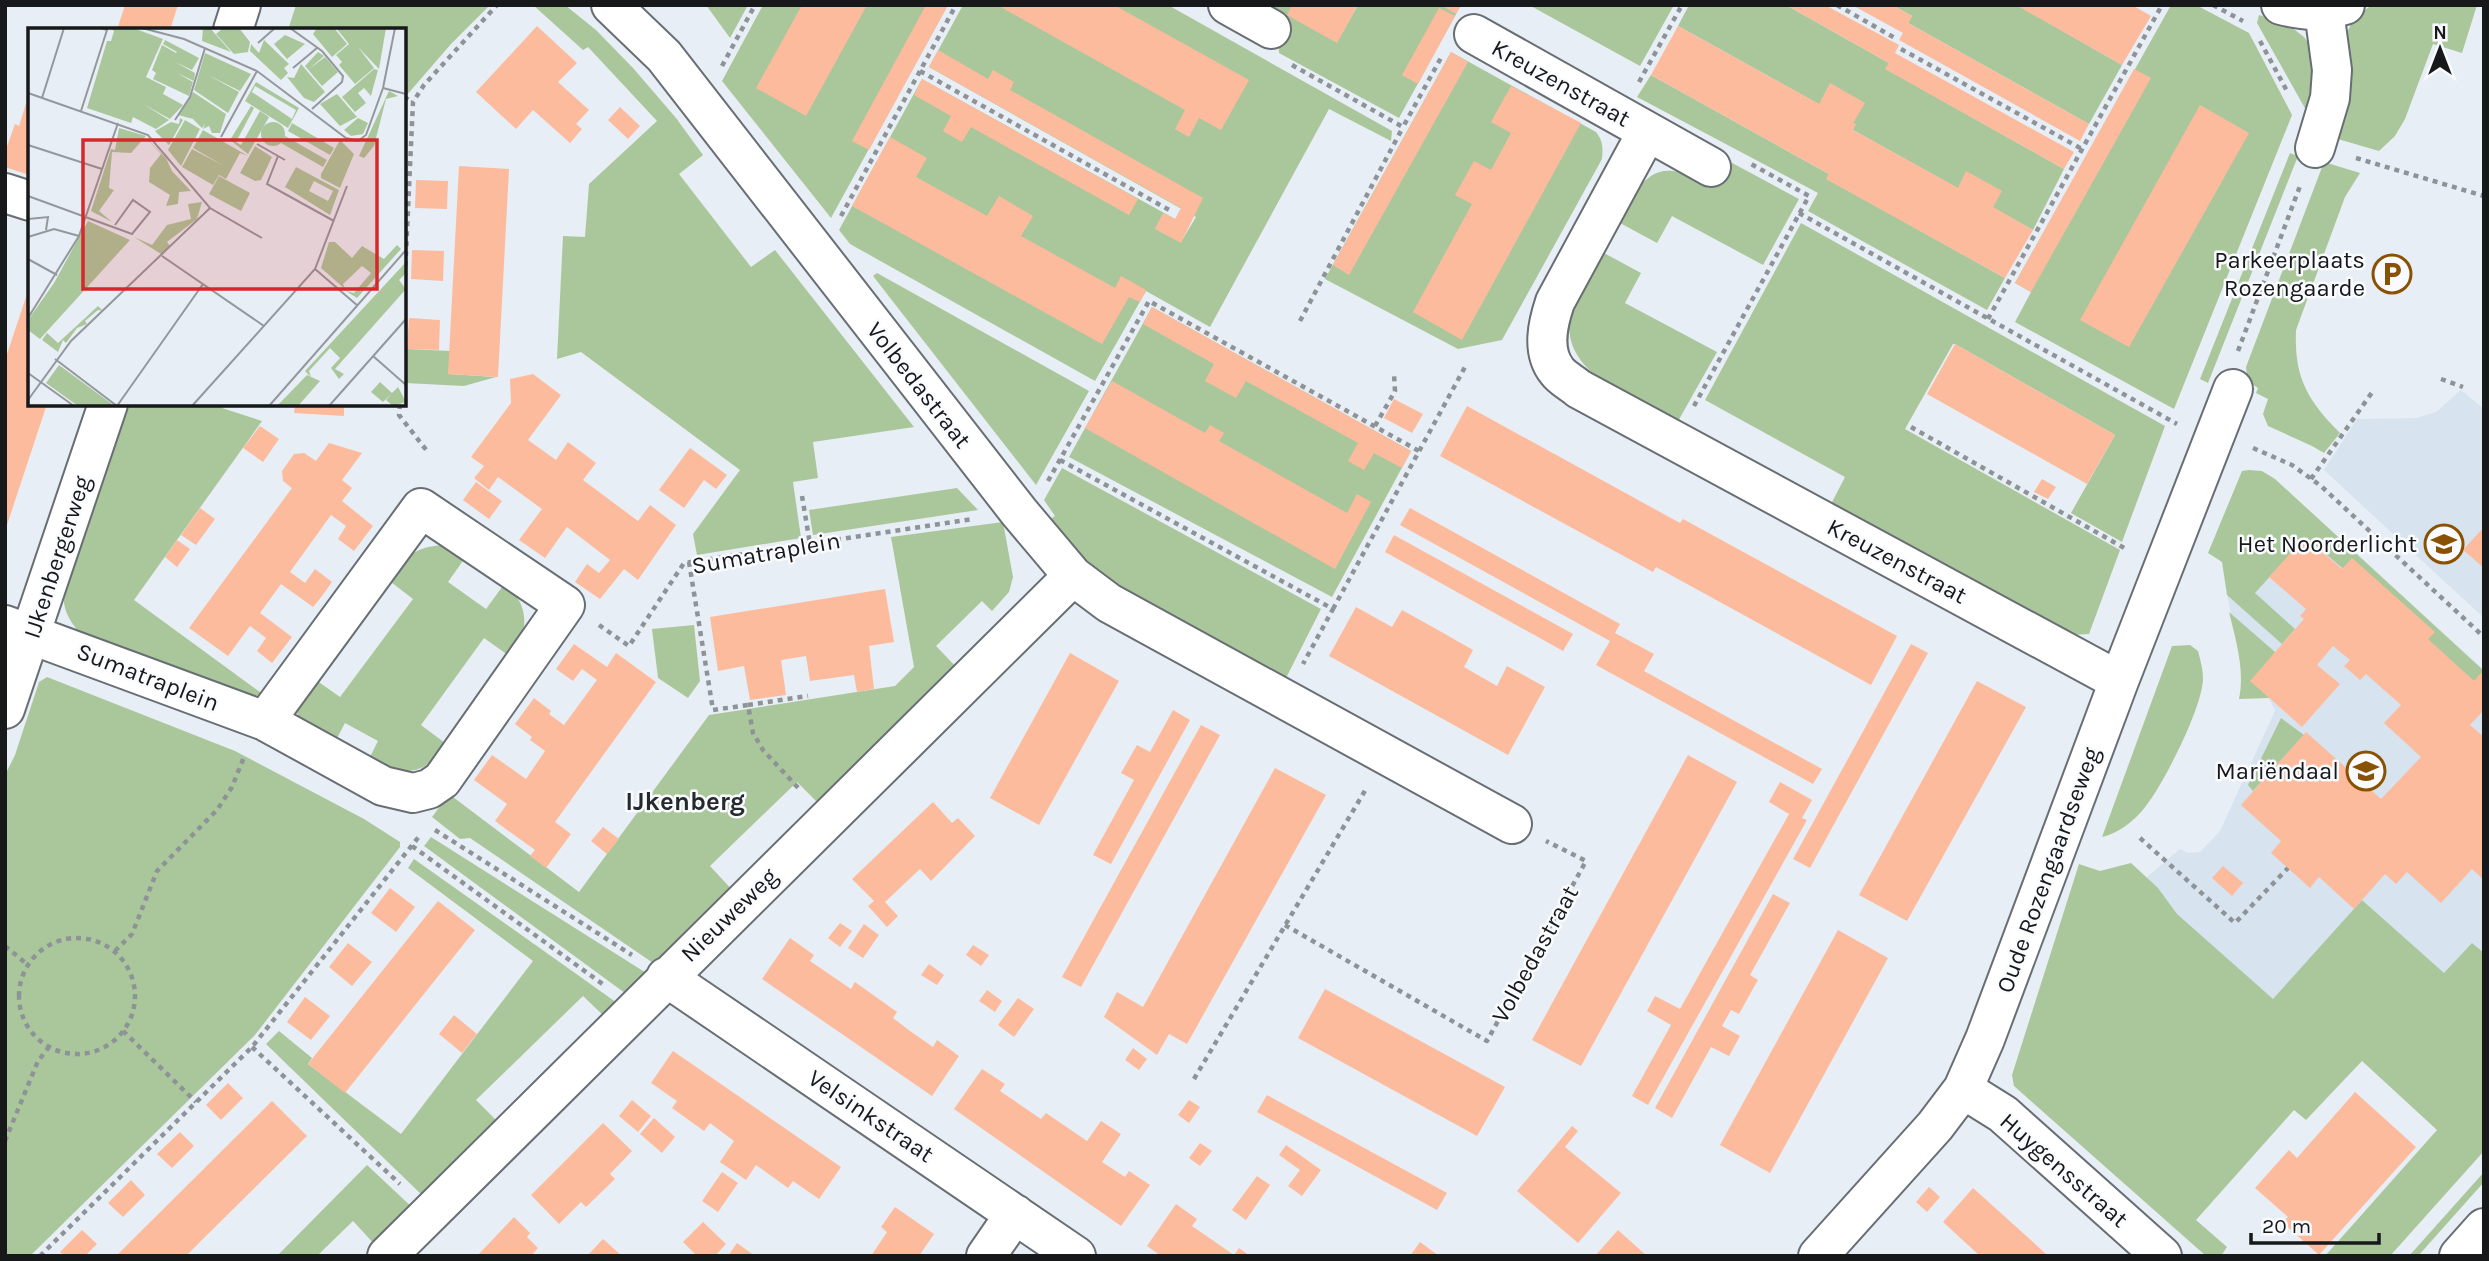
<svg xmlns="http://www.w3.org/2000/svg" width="2489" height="1261" font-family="Karla,sans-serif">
<rect width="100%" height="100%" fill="#e8eef5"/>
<path fill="#d7e3ef" d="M2461 390 2484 409V618L2324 470 2357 419 2416 418 2436 412Z
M2308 509 2484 670V1010L2244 1019 2147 877 2180 849 2188 853 2200 852 2220 831 2275 711 2269 698 2240 658 2227 595Z"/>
<path fill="#aac79b" d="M296 5H490L451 44 406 96 404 101V30H288Z
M533 5H565L596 30 633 68 676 118 703 155 679 174 751 267 775 250 914 427 813 442 818 478 793 482 801 538 697 555 693 534 740 470 581 352 557 359 563 236 585 237 589 184 657 121 588 47 583 50Z
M706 5H748L730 38Z
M763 5H948L831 218 722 81Z
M963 5H1168L1392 131 1391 141 1329 109 1210 327 1146 291 1095 381 850 244 839 230 922 79 1175 219 1181 242 1196 217 929 67Z
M1250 5H1293L1337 42 1358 5H1461L1399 118 1279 53 1278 33Z
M1529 5H1674L1640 66Z
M1689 5H1786L1889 63 1886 69 2064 169 2033 230 1853 130V123L1678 26Z
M1892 5H2017L2122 65 2089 124 1908 23 1912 16Z
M2171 5H2196L2249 33 2292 115 2174 409 2015 322 2031 292 2015 283Z
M2372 5H2477L2462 53 2433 44 2405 119 2395 136 2379 151 2331 137C2335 108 2337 45 2352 23 2357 15 2365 10 2372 5Z
M2259 15 2286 23 2304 37 2318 57 2311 119 2257 23Z
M1451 52 1596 132C1603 141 1603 147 1602 159L1502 340 1458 349 1325 279Z
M1651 75 1829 174 1827 179 2005 278 1987 310 1808 211 1818 193 1637 97Z
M2290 153 2298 156 2208 383 2200 379Z
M1723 158 1799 199 1763 265 1672 216 1657 243 1620 223C1631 201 1643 167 1673 171 1686 172 1698 182 1709 188Z
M2324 162 2360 173 2345 197 2296 330C2294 377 2307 400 2340 433L2324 453 2312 446 2268 426 2263 414 2268 399 2256 393 2258 388C2249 383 2247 378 2246 367Z
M1801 223 2165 426 2122 542 2071 513 2115 435 1955 344H1953L1905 429 2120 550 2089 634 2070 635 1830 506 1845 477 1705 400Z
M1604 253 1641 273 1625 303 1717 352 1677 423C1637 401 1551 370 1573 310 1581 291 1594 271 1604 253Z
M877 273 1089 391 1036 485 873 276Z
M1152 307 1411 451 1332 597 1069 457Z
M407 349 450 351 449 374 496 377 464 386 405 383Z
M125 404H222V408L262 421 134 600 264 695H246L78 631C66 616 62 606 64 587Z
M1062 468 1321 609 1285 680 1115 584 1081 557 1049 520 1055 516 1044 500Z
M2249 470 2262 471 2275 479 2484 671V684L2474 681 2306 537 2255 593 2295 629 2282 644 2227 595 2222 562 2208 553 2242 471Z
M957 488 978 510 813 535 809 510Z
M1003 522 1013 577 1009 592 992 611 982 601 936 646 960 671 822 807 797 782 710 866 735 893 659 967 470 838 460 839 432 817 449 794 579 892 709 715 895 686 914 667 891 537Z
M443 545 467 555 448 582 486 609 505 583C531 607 528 630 512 658L484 638 421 725 449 746C418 776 409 777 369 759L378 741 345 723 335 742 300 721 296 710 313 678 340 697 413 599 387 579C406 558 413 547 443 545Z
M2229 612 2275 652 2269 698 2239 699C2245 670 2236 641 2229 612Z
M694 625 700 681 688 698 658 678 652 629Z
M2190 645 2198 651C2200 659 2203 669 2203 678 2203 707 2162 788 2142 811 2131 823 2117 834 2102 837L2172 646Z
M47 677 235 751 364 819 400 842V847L255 1035 30 1256H5V775L15 755 39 682Z
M2281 718 2304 735 2253 791 2248 785Z
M431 837 651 976 629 996 424 846Z
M414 859 620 1005 607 1019 583 996 476 1100 499 1123 425 1198 266 1044 279 1031 312 1058 308 1064 401 1134 533 961 408 868Z
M2131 863 2158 888 2177 914 2273 999 2362 900 2444 973 2472 943 2484 953V1151L2390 1256H2325L2437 1130 2362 1061 2306 1120 2294 1110 2196 1220 2227 1247 2221 1256H2206L2014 1086 2012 1075 2079 864 2100 871Z
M367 1165 415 1210 377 1247 353 1221 317 1256H277Z
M2484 1172V1182L2418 1256H2409Z"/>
<path fill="#fdbb9d" d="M125 5H178L170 30H117Z
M802 5H867L806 116 756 88Z
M926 5H948L869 150 852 141Z
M997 5H1114L1249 80 1221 130 1199 118 1189 137 1175 129 1185 110Z
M1292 5H1358L1337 43 1287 15Z
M1441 5H1461L1456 14Z
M1786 5H1825L1899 45 1895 53 2074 152 2064 169 1885 69 1889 63Z
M1852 5H1892L1912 16 1908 23 2089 124 2080 141 1899 40 1903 33Z
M2016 5H2132L2151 16 2122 65Z
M1439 8 1455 16 1418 84 1402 75Z
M537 26 577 63 558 82 589 110 576 124 582 129 570 143 533 110 516 129 476 92Z
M1678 26 1819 104 1830 83 1865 103 1853 123 1856 124 1853 130 1958 188 1966 171 2002 191 1993 207 2033 230 2005 278 1826 179 1829 174 1651 75Z
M938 50 988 79 993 70 1014 82 1010 90 1203 198 1181 243 1155 229 1163 213 1175 219 1181 208 929 67Z
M1451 52 1468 62 1349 275 1333 265Z
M2134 69 2151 78 2031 292 2015 283Z
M922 79 1138 199 1129 215 971 127 962 142 943 131 951 116 914 95Z
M1511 86 1581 123 1462 340 1413 312 1472 204 1455 195 1474 161 1491 170 1511 133 1491 122Z
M29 94 30 161 26 174 5 167V152L15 124 19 126Z
M2200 105 2249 133 2129 347 2080 320Z
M620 107 640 126 628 139 608 120Z
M890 137 927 158 916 177 987 216 999 196 1033 216 1021 236 1115 288 1121 276 1146 290 1140 302 1129 297 1102 344 852 206Z
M459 166 509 169 498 377 448 374Z
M416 180 448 181 447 209 415 208Z
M412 250 444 251 443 281 411 279Z
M29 288 30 404H47L6 528 5 360Z
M1152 307 1411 451 1402 468 1374 453 1364 470 1348 461 1358 443 1246 381 1236 398 1205 381 1214 364 1143 324Z
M409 318 440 320 439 350 407 349Z
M1955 344 2115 435 2087 484 1927 394Z
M533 374 561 395 528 440 556 460 568 442 596 463 583 480 638 521 650 505 676 525 638 580 624 569 600 599 575 582 587 564 599 573 610 560 567 527 545 558 519 540 542 509 498 477 489 490 474 478 484 466 471 457 511 403 510 379Z
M1112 381 1205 433 1210 425 1224 433 1219 441 1347 513 1357 494 1371 502 1335 569 1085 428Z
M1394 399 1423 414 1412 433 1384 418Z
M295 404H344V416L294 413Z
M1467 406 1680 523 1683 519 1897 636 1871 685 1656 567 1653 572 1440 456Z
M260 426 279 439 263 462 243 448Z
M329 443 362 453 342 480 352 488 342 501 373 526 354 551 338 539 346 526 331 515 290 572 305 583 315 569 332 582 322 596 313 607 281 584 260 613 292 637 272 663 257 651 266 638 250 626 228 656 189 628 292 488 283 481 282 471 294 454 304 453 316 461Z
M690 448 727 475 716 489 704 480 684 508 659 490Z
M2042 479 2056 487 2048 499 2034 492Z
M476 482 502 501 489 519 463 500Z
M200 508 215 519 196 545 181 535Z
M1410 508 1620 624 1615 633 1654 654 1644 671 1822 769 1813 784 1596 665 1610 641 1400 525Z
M2484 527V568L2463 550Z
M1394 535 1573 634 1563 651 1385 552Z
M2305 537 2342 569 2352 558 2435 632 2428 639 2474 681 2481 673 2484 676V710L2470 725 2484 737V880L2472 869 2441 903 2407 872 2396 884 2385 874 2354 909 2319 877 2310 888 2271 853 2281 841 2241 805 2306 732 2381 799 2421 757 2384 723 2401 705 2366 674 2360 680 2344 666 2350 660 2333 646 2317 665 2340 684 2302 727 2250 681 2304 619 2300 616 2306 609 2269 577Z
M177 540 190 549 177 567 165 557Z
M885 589 894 642 869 646 874 689 857 692 854 675 810 681 806 656 781 660 786 695 750 700 744 666 718 671 710 617Z
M1356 607 1392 627 1402 610 1438 630 1473 650 1464 667 1497 686 1507 666 1545 687 1508 755 1329 656Z
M574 644 607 667 616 653 656 682 555 822 571 834 546 868 530 856 535 850 495 821 507 804 474 780 492 755 526 779 545 751 530 740 532 737 515 724 523 713 534 698 551 711 549 714 564 725 597 680 582 669 573 681 556 669Z
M1911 644 1928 653 1810 868 1793 859Z
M1070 653 1119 681 1039 825 990 798Z
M1977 681 2026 707 1907 921 1859 895Z
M1173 710 1190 720 1111 864 1093 855 1134 780 1121 773 1137 745 1150 752Z
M1201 725 1220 735 1081 987 1062 977Z
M1688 755 1737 782 1581 1066 1532 1040Z
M1275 768 1326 795 1187 1044 1169 1034 1157 1055 1104 1017 1117 992 1143 1007Z
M1780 782 1812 800 1802 818 1807 820 1648 1105 1632 1096 1671 1025 1647 1011 1655 996 1680 1009 1789 814 1769 802Z
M933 802 952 823 958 818 975 836 931 881 920 869 885 902 898 916 887 927 868 906 874 901 852 879Z
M603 827 619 839 607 854 591 841Z
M2223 866 2243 883 2232 896 2212 878Z
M390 888 415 907 396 932 371 913Z
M1773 894 1790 903 1750 975 1758 980 1750 994 1739 1014 1731 1010 1722 1026 1740 1036 1729 1056 1711 1047 1672 1118 1655 1108Z
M438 901 475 930 345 1093 308 1064Z
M840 923 852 931 840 947 828 938Z
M864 924 879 935 863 958 848 948Z
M1838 930 1888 958 1770 1173 1720 1145Z
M790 938 814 955 810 961 851 989 855 982 897 1012 893 1018 910 1031 933 1047 937 1040 959 1056 932 1096 762 979Z
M348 943 372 962 352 986 329 967Z
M973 945 989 955 981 966 966 955Z
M929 964 944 975 937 985 921 975Z
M1325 989 1505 1087 1477 1136 1298 1038Z
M987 990 1002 1001 995 1012 979 1001Z
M305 997 330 1016 311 1040 287 1022Z
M1018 998 1034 1009 1014 1037 998 1025Z
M454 1015 477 1034 462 1053 439 1034Z
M1133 1048 1147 1059 1139 1070 1125 1060Z
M673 1051 841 1167 819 1199 793 1181 788 1188 756 1165 746 1180 720 1162 734 1141 710 1123 704 1131 672 1108 677 1101 651 1083Z
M982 1069 1005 1084 1000 1091 1041 1119 1046 1113 1087 1141 1101 1121 1121 1134 1102 1162 1125 1177 1129 1171 1150 1185 1121 1226 954 1109Z
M228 1083 243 1098 221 1120 206 1105Z
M2355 1092 2416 1147 2319 1255 2282 1222 2288 1217 2255 1188 2289 1150 2297 1158Z
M1267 1095 1447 1193 1437 1210 1257 1112Z
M632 1100 651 1116 638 1132 619 1116Z
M1189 1100 1200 1107 1189 1123 1178 1115Z
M272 1101 307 1136 209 1233 186 1256H116Z
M654 1118 675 1137 662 1153 640 1134Z
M603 1123 632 1151 610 1174 615 1179 586 1207 581 1202 559 1224 531 1195Z
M1572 1126 1578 1131 1565 1147 1621 1193 1578 1243 1517 1191Z
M180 1132 194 1146 172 1168 157 1154Z
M1200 1143 1212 1151 1200 1166 1189 1158Z
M1286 1145 1321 1170 1302 1196 1288 1186 1300 1170 1279 1155Z
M722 1172 738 1183 718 1212 702 1201Z
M1257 1176 1270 1185 1246 1220 1232 1210Z
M131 1180 145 1195 123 1217 108 1203Z
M1929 1187 1940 1197 1927 1212 1916 1202Z
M1973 1188 2033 1242 2048 1256H1980L1943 1222Z
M1176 1204 1197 1219 1192 1226 1234 1255 1239 1248 1250 1256H1161L1147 1246Z
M895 1207 934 1234 919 1256H871L887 1232 881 1227Z
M514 1217 530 1233 527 1237 538 1248 531 1256H477Z
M703 1222 726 1244 715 1256H697L683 1242Z
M82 1230 97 1244 85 1256H64L60 1252Z
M1618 1230 1647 1256H1595Z
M603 1239 622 1256H587Z
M1420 1242 1439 1256H1410Z
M737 1243 755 1256H728Z"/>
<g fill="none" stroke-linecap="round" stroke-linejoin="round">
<defs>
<path id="minor" d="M611 5 664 56 1019 512 1073 576 1109 603 1512 824
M1228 5 1271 29
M2281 5C2304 11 2323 12 2345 5
M233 30 241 5
M1474 34 1711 167
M1647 132 1555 302C1548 323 1541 351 1557 371 1562 378 1572 383 1579 389L2119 681
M2315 148 2330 98 2332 70 2324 11
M5 193 30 201
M5 625 265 721 383 786 413 793 429 789 442 780 565 605 421 508 265 721
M5 709 108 404
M666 977 1076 1256
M1963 1089 2003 1114 2162 1256
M387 1256 1073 576
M986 1256 1015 1214
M1818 1256 1935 1126 1963 1089 1985 1039 2119 681 2233 389
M2459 1256 2484 1228"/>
</defs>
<use href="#minor" stroke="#686e73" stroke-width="42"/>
<path stroke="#8e9397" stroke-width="4.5" stroke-dasharray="5 5" stroke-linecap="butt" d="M1837 5 1895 38
M2213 5 2243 21
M2260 41 2287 91
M1901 49 2082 149
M1292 65 1403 127 1442 56
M722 66 755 5
M920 71 1171 211
M1639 82 1682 5
M404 97 413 102
M2356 158 2484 196
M1799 213 2177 424
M841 216 956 5
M404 296 413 102 424 85 497 5
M1988 319 2162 5
M1300 321 1403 127
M2238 351 2300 186
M2441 379 2463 387
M400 404 399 415 427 451
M1694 406 1809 196 1751 164
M1375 426 1395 391 1394 374
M1911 427 2126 549
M2253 448 2292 465 2321 486 2484 637
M1060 460 1333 609 1303 664
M2311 479 2373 391
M1048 481 1149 301 1419 451
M802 496 810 544
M689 562 713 710 748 705 753 733 763 750 801 791
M1333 609 1465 367
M599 625 629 646 684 563 973 519
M748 705 808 696
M435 830 632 955
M2140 838 2235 923 2288 868
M412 846 604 985
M1285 925 1487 1041 1586 861 1546 841
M19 996a58 58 0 1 1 116 0a58 58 0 1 1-116 0Z
M5 946 28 965
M115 951 132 934 157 871 217 810 232 787 244 757
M123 1031 196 1102
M252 1047 400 1184
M1194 1079 1366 789
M5 1141 38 1061 49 1047
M40 1256 252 1047 421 834"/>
<use href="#minor" stroke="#fff" stroke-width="38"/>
</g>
<defs>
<symbol id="parking-ring" viewBox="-11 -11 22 22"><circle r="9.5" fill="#f9fbfe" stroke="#895202" stroke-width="1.5"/><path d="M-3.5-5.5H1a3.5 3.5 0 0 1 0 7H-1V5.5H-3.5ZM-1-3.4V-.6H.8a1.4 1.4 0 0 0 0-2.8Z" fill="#895202"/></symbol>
<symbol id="school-ring" viewBox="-11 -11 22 22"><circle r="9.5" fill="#f9fbfe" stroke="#895202" stroke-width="1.5"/><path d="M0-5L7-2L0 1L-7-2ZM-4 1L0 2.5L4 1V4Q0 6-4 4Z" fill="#895202"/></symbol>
</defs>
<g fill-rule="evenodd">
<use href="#parking-ring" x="2370" y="252" width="44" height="44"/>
<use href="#school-ring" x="2422" y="522" width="44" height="44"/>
<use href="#school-ring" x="2344" y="749" width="44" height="44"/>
</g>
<g text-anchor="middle" stroke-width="5" stroke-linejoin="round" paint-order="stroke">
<g font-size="24" fill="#16181a" stroke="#f9fbfe">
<text transform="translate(1561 83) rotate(29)" y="8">Kreuzenstraat</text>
<text transform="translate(919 385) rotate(52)" y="8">Volbedastraat</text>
<text transform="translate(766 553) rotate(-10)" y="8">Sumatraplein</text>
<text transform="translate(57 557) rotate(-72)" y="8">IJkenbergerweg</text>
<text transform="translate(1897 561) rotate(28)" y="8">Kreuzenstraat</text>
<text transform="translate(148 677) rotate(21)" y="8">Sumatraplein</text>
<text transform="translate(2048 870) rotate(-70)" y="8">Oude Rozengaardseweg</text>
<text transform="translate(729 915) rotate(-44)" y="8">Nieuweweg</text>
<text transform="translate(1535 954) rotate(-61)" y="8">Volbedastraat</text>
<text transform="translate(871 1116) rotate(34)" y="8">Velsinkstraat</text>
<text transform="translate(2064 1170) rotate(41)" y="8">Huygensstraat</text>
</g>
<g font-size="24" fill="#16181a" stroke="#f9fbfe" text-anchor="end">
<text x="2365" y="268">Parkeerplaats<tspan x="2365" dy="28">Rozengaarde</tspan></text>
<text x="2417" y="552">Het Noorderlicht</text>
<text x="2339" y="779">Mariëndaal</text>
</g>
<g font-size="26" font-weight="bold" fill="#252a2e" stroke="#f9fbfe">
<text x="685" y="810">IJkenberg</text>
</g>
</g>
<g transform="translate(28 28)">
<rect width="378" height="378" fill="#e8eef5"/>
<path d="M82 0H105L135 11 118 49 138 59 135 66 155 77 142 91 115 76 141 92 128 101 105 89 103 95 59 80 79 13H83L86 3ZM175 0H182L203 24 174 13ZM195 0H211L222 14 220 24 206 26 188 6ZM289 0H306L319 16 304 29 285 6ZM308 0H358L351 41 330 19 346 40 327 56 311 37 314 34 308 27 321 16ZM257 7 277 16 259 31 246 16ZM137 12 171 30 164 42 147 34 167 45 166 53 149 45 165 54 161 68 125 51 128 45 124 42 134 17 148 25 149 24 135 16ZM236 12 261 36 256 40 260 45 253 52 222 23 223 16 231 25ZM290 24 296 28 281 41 297 29 310 44 294 58 277 38ZM177 25 223 46 212 63 180 47 211 64 200 85 166 62ZM273 36 297 64 286 74 276 70 259 49 266 50ZM346 41 350 42 343 68 336 60 330 65 338 75 327 84 314 69ZM228 54 271 80 260 100 217 73ZM227 58 268 82 264 91 224 64ZM361 63 370 68 358 71 346 118 336 130 331 128ZM165 64 198 86 192 105H184L181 98 175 101 177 96 174 100 165 91 150 87ZM309 66 329 89 312 98 292 76ZM223 78 226 80 208 114 213 117 232 83 241 89 220 126 202 112ZM152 90 155 92 141 117 127 103 143 94 151 96ZM330 90 340 95 335 106 323 108 316 102ZM157 92 172 101 153 138 140 122ZM233 106a12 12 0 1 1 24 0a12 12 0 1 1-24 0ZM264 95 306 120 302 127 260 103ZM91 100 118 108 103 125 84 124 81 160 86 162 71 183 84 194 63 183 83 121 87 122ZM175 102 220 128 212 125 198 151 191 147 185 157 154 139 164 121 196 138 165 120ZM257 108 299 132 295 139 253 115ZM118 110 138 130 144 143 163 163 151 164 150 176 138 178 142 167 121 154 122 140 133 126ZM312 112 326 126 312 160 293 150V146ZM227 118 244 129 233 152 227 153 212 145ZM268 139 311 162 302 187 257 159ZM286 153 305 163 300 173 281 163ZM191 148 222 165 213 183 181 166ZM174 174 169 191 139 214 142 218 133 226 106 209 124 217 139 197 163 191 160 176ZM60 193 102 212 12 311 0 302V292L26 255ZM301 214H307L324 230 334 218 356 231 369 217 373 221 329 270 318 263 326 265 343 245 334 238 315 256 317 261 293 240ZM378 234V245L371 252 378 261 307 341 316 346 311 351 303 340 312 330 302 320 281 343 283 349 277 343ZM70 278 75 283 70 282 57 293 59 296 49 300 38 315 35 312 30 324 14 312 19 305 30 315ZM31 337 84 376 83 378H50L18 355ZM279 347 292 353 270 378H249ZM352 354 364 365 370 359 378 374 365 378 358 372 363 366 355 374 343 364Z" fill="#aac79b" fill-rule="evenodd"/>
<path fill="none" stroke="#94989d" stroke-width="2" d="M114 0 156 11 229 43 318 110 330 113M262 0 294 23 315 48 314 54 284 81M230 15 247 0M265 40 289 20M355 60 378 66M0 65 120 107 182 180 234 210M14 70 36 0M53 83 79 2 73 0M147 92 162 69 177 20M193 109 229 43M330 113 338 107 355 60 367 0M229 116 257 132M0 117 74 141M250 128 239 156 306 193M0 168 104 206 122 184 105 172 87 197M0 191 20 189 18 202M0 209 26 201 51 208M134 228 236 298M0 231 29 247M287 241 330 278M0 290 51 208 90 95M345 328 378 357M27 331 89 378M0 345 46 378M0 372 43 313 182 180M89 378 175 256M164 378 287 241 319 158M241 378 378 222M301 378 378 291"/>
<path fill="#d62828" fill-opacity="0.15" stroke="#d62828" stroke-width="3.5" d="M55 112H349V261H55Z"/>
<rect width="378" height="378" fill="none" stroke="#16181a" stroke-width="3.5"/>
</g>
<rect width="2489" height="1261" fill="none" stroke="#16181a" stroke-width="14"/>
<g transform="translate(2440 49)" stroke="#f9fbfe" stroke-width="5" paint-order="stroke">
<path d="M0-5L12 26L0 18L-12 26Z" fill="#16181a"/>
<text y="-10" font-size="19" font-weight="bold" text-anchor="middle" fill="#16181a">N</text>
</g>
<path d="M2251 1233v10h128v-10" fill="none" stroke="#16181a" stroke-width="3.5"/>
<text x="2262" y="1233" font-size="21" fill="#16181a" stroke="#f9fbfe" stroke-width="5" paint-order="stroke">20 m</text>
</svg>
